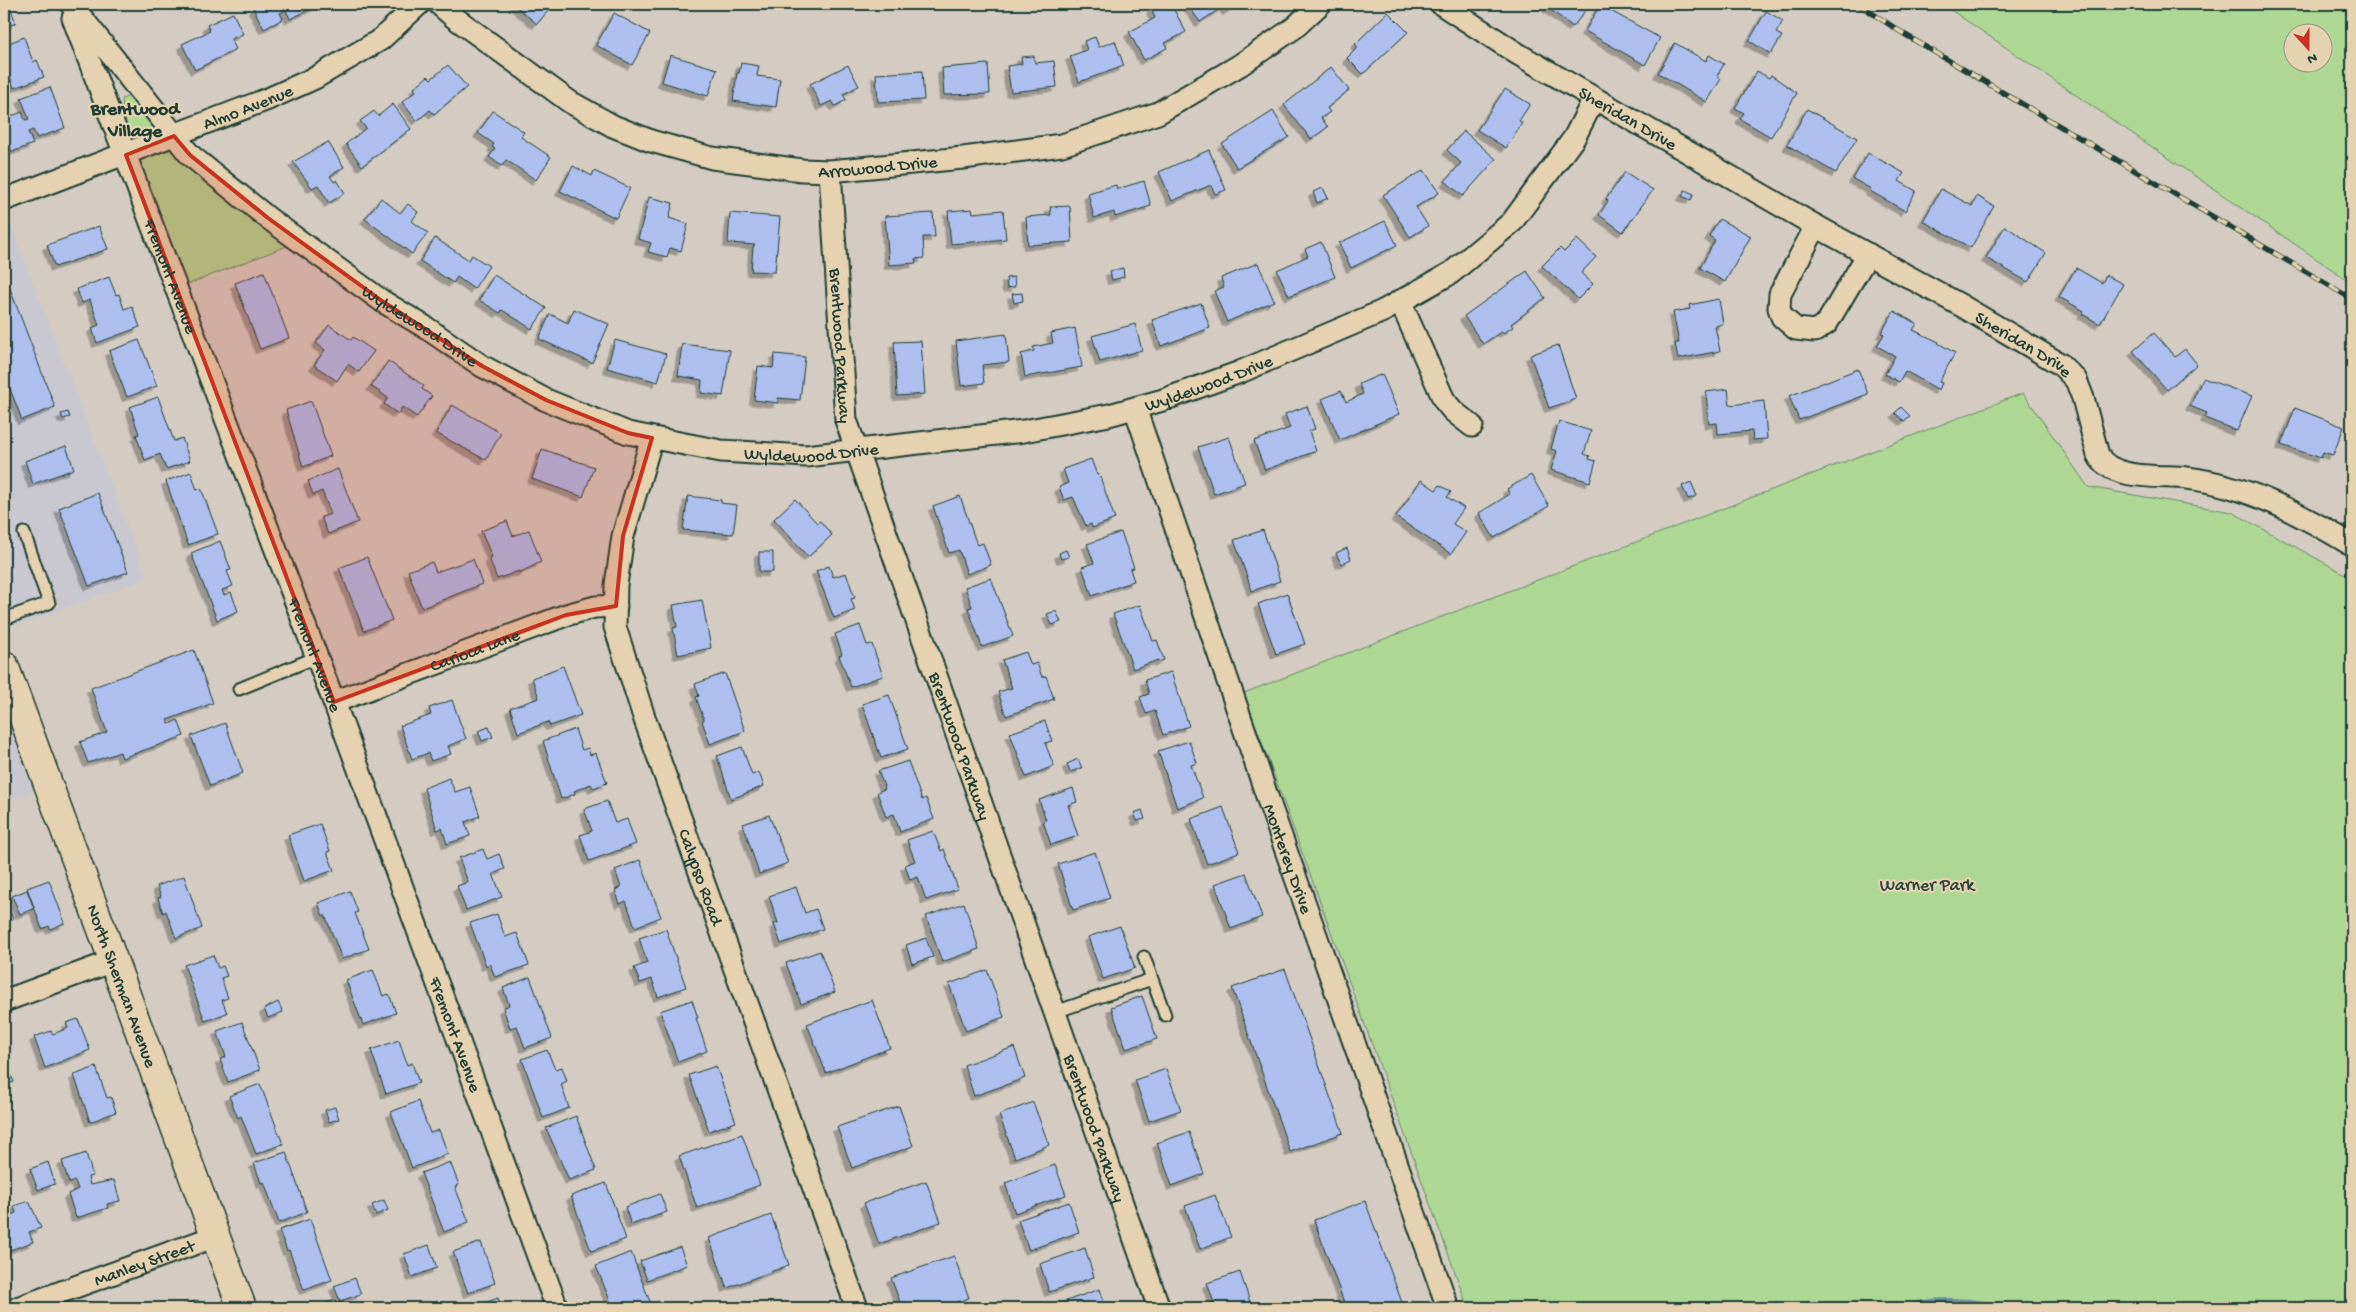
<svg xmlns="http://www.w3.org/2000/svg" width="2356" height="1312" font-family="'Gochi Hand',sans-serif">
<defs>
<filter id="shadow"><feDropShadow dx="-4.5" dy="4.5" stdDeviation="0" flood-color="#0004"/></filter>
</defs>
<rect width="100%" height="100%" fill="#d4ccc3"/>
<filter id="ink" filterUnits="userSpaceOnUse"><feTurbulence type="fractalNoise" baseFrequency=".02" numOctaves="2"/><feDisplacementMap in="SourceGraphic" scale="10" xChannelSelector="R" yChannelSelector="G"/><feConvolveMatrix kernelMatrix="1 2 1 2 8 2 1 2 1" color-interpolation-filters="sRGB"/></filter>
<g filter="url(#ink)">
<path fill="#c9c8d0" d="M6 213 147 578 14 627 4 599V214Z
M4 712 34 792 4 802Z"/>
<path fill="#aed793" stroke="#668a64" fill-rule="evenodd" d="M1942 4H2352V283ZM2294 32H2324V62H2294Z
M129 96 136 103 300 241 178 288 126 155 122 99Z
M2023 393 2088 487 2232 512 2352 578V1308H1468L1244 693Z"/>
<path fill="#97c8f3" stroke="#6790a7" d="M2182 1303 2234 1308H2140Z"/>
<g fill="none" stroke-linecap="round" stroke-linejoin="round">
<path stroke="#6790a7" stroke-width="5.5" d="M1906 1308C1939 1294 1983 1304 2018 1308"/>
</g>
<path fill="#aebeee" stroke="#1f3d34" filter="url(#shadow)" d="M4 4H9L16 23 4 28Z
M261 4H321L290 19 286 10 280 13 283 19 264 29 253 8Z
M513 4H554L537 24Z
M1160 4H1171L1186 32 1165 43 1167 48 1144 60 1129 32 1155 18 1151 9Z
M1187 4H1237L1227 11 1224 6 1200 22Z
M1543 4H1583L1588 7 1573 27Z
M1600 5 1660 38 1645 65 1585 31Z
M1766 11 1783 21 1776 33 1782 36 1771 54 1749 41Z
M1388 12 1408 32 1363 74 1347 58 1358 47 1355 44Z
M233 13 243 34 231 39 236 49 195 70 182 44 210 31 207 25Z
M614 13 650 33 632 65 596 45Z
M24 37 33 62 37 60 44 77 14 88 4 60V45Z
M1095 37 1099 47 1115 41 1124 66 1079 82 1070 56 1087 50 1084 41Z
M1675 43 1706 61 1709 55 1724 64 1717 76 1721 79 1707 102 1658 73Z
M670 55 717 69 708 96 662 82Z
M1034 56 1035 63 1054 61 1057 87 1011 92 1007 66 1022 64 1021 57Z
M741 63 759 66 757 76 780 79 776 107 733 101 737 73H739Z
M988 64 990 94 944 95 942 68Z
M448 65 467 87 434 114 430 110 417 121 402 102 416 91 414 88 428 76 431 79Z
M848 65 859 86 843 94 846 100 835 106 832 101 821 106 810 84Z
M1331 67 1349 90 1327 108 1330 112 1321 118 1328 127 1311 139 1284 105Z
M922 71 924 100 878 102 876 74Z
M1757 71 1769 78 1771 75 1797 93 1771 137 1740 119 1744 113 1735 108Z
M50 87 65 128 37 138 33 130 28 132 33 144 12 152 4 131V119L22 112 25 120 29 119 21 98Z
M1505 89 1530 104 1519 121 1522 123 1506 148 1477 130Z
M393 104 411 129 362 166 346 144 366 128 360 121 374 111 378 116Z
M1807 109 1857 138 1836 173 1787 145Z
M493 111 524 132 521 137 551 157 536 180 506 160 502 166 489 157 495 149 492 147 494 144 478 133Z
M1273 111 1289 137 1237 168 1222 144Z
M1464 131 1496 159 1463 196 1445 181 1461 163 1447 150Z
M328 142 344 167 330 176 334 182 337 180 345 193 329 203 318 185 312 188 293 162Z
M1209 150 1226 190 1215 194 1211 185 1172 201 1159 172Z
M1868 153 1904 173 1899 181 1916 191 1905 211 1870 191 1871 189 1853 179Z
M573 166 592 176 594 171 630 188 616 218 560 191Z
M1424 170 1439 193 1416 207 1428 226 1410 237 1383 195Z
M1625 172 1653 190 1623 232 1599 215 1608 201 1606 199Z
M1144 181 1151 206 1115 217 1114 212 1094 218 1088 193 1116 185 1117 189Z
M1323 188 1328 198 1317 203 1313 192Z
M1941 189 1972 206 1977 196 1994 206 1971 248 1923 221Z
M1685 190 1694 194 1691 200 1682 196Z
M649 197 673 203 669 218 688 224 681 251 670 248 667 257 648 252 651 243 638 239Z
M381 198 400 213 408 204 418 212 412 221 428 233 412 254 365 219Z
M1070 206 1072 242 1028 245 1026 217 1051 215 1050 207Z
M972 209 973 213 1003 210 1006 239 951 244 948 211Z
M730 213 780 217 775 272 751 271 753 247 755 245 728 243Z
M933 213 935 237H923L924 258 915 259 916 263 889 265 885 216Z
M1719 219 1751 236 1725 282 1700 268 1715 240 1709 236Z
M1385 221 1397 245 1351 268 1339 243Z
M99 226 108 249 55 267 47 245Z
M2005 226 2046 253 2028 282 1986 258Z
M435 238 469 260 472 255 489 266 474 289 457 277 453 283 420 261Z
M1577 239 1596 257 1581 273 1593 284 1578 299 1542 266 1560 248 1564 252Z
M1321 242 1335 277 1289 296 1277 270 1308 256 1305 249Z
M1258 263 1274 301 1227 322 1214 291 1224 287 1221 278Z
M1123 268 1124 277 1112 280 1110 271Z
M2076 268 2102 283 2106 275 2123 284 2100 324 2082 314 2084 311 2059 297Z
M1527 271 1545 298 1511 324 1513 327 1503 333 1502 331 1483 344 1464 316Z
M264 272 289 338 260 349 235 283Z
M4 273 55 407 22 420 4 373Z
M494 275 546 308 532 329 502 310 500 313 479 300Z
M109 277 116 295 119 294 124 309 132 306 140 327 97 343 92 328 99 325 90 300 82 303 77 289Z
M1014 277 1015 287 1007 288 1006 278Z
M1022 293 1023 301 1014 303 1012 294Z
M1719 299 1723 324 1715 326 1720 351 1678 359 1675 343H1679L1673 312 1690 309 1689 305Z
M1201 303 1210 328 1161 346 1152 320Z
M574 309 609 324 592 363 539 339 550 314 568 323Z
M1894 311 1917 324 1913 330 1939 342 1938 343 1955 353 1939 382 1942 383 1939 390 1905 371 1899 382 1885 374 1895 356 1877 346 1884 334 1881 333Z
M1135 324 1142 350 1100 362 1092 336Z
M329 325 351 340 353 337 374 351 359 372 348 364 337 381 314 365 325 350 316 343Z
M1075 328 1082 367 1025 377 1021 354 1034 351 1033 347 1053 343 1051 333Z
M2154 333 2175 357 2185 349 2197 364 2167 390 2133 351Z
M1006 334 1009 362 982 365 984 383 961 386 956 341Z
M139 340 157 386 127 397 109 351Z
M615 340 666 354 658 382 607 368Z
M921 341 925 394 897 396 894 342Z
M682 344 730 350 723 396 701 393 702 380 678 376Z
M1558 345 1576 399 1549 408 1530 355Z
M775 354 805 357 800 400 778 398V403L754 400 758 366 773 368Z
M388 361 424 386 422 389 432 396 417 417 402 407 398 414 384 404 388 398 371 386Z
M1858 369 1868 394 1799 420 1789 396Z
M1382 374 1399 414 1340 440 1322 399 1341 391 1346 402 1363 394 1359 384Z
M2203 378 2252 396 2237 431 2205 418 2207 413 2190 406Z
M1728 389 1730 405 1764 401 1767 439 1753 440 1752 431 1718 434 1717 423 1709 424 1706 392Z
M158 397 174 441 182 438 190 461 166 469 160 454 145 460 136 435 139 434 130 407Z
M311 401 331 456 303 467 286 410Z
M452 405 501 433 486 460 436 433Z
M1307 406 1315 429 1309 431 1316 451 1265 470 1254 441 1290 428 1285 414Z
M1901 407 1910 416 1904 421 1895 413Z
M2295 408 2344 427 2333 455 2323 452 2321 458 2281 445Z
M68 412 70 417 63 419 61 414Z
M1559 421 1591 431 1584 454 1590 456 1589 459 1596 461 1590 482 1551 470 1557 451 1551 449Z
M1229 437 1245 483 1214 494 1198 447Z
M66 446 74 469 33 484 25 461Z
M542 449 594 467 583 497 532 479Z
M1091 459 1097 475 1099 474 1115 519 1092 528 1091 524 1086 526 1073 497 1064 500 1059 487 1068 483 1063 469Z
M338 469 358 522 328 534 321 517 331 514 322 491 313 495 308 481Z
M191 472 197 490 201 488 218 534 188 545 166 481Z
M1531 475 1549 506 1494 538 1479 513 1510 494 1507 489Z
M1421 480 1436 490 1440 485 1451 492 1447 497 1464 508 1453 524 1466 532 1451 554 1396 517Z
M1691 482 1697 496 1688 499 1682 486Z
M98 493 128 572 89 586 59 508Z
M688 496 721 500V503L737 505 733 534 683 530Z
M960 496 977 545 983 543 991 565 967 574 959 550 949 553 933 506Z
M795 499 817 523 820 521 832 535 808 557 774 519Z
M507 521 513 536 529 530 541 562 519 573V571L497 579 489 558 492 557 481 531Z
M1263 530 1280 581 1252 591 1234 540Z
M1121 532 1134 568 1130 569 1134 581 1092 596 1082 567 1094 563 1087 544Z
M220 541 231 570 227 571 233 586 222 590 224 595 231 592 238 611 217 620 191 553Z
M1347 548 1351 559 1341 564 1336 553Z
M1066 550 1069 557 1061 559 1059 553Z
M759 552H773V572H759Z
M367 557 392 620 364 631 339 568Z
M473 559 482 584 422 608 408 571 432 562 436 572Z
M829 566 833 577 846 573 855 598 851 599 855 610 834 618 816 571Z
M991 578 1013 636 982 647 968 608 972 607 965 587Z
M1287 593 1305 644 1276 654 1258 604Z
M702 600 711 648 678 655 673 628 677 627 673 605Z
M1140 605 1153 641 1157 640 1164 660 1159 662 1158 660 1133 669 1113 614Z
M1056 611 1061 622 1052 625 1047 614Z
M860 625 867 645 872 644 883 676 851 687 839 656 842 654 835 634Z
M194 650 213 703 167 720 169 724 178 720 184 736 122 758 120 752 88 763 80 742 107 732 91 688Z
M1026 652 1031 665 1037 663 1042 677 1046 676 1054 699 1006 716 998 692 1012 688 1002 660Z
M563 666 581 715 550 726 548 722 518 733 510 708 539 698 532 678Z
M1171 672 1189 726 1163 735 1155 711 1146 714 1140 697 1149 694 1145 680Z
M725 673 745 731 710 744 702 721 704 720 696 697 699 696 695 684Z
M889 695 908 749 881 758 862 704Z
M452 700 466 739 448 746 451 754 431 761 428 753 412 759 400 726 431 715 429 708Z
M1045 721 1052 741 1045 743 1054 766 1026 777 1010 733Z
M225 723 243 773 210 786 191 736Z
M489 727 493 737 482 741 478 731Z
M575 729 582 750 588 748 590 755 596 753 607 783 593 788 591 784 574 791 575 794 561 799 543 741Z
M1189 741 1197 763 1191 765 1203 798 1177 808 1158 751Z
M742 747 752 775 759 772 764 786 731 799 717 756Z
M1078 759 1082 768 1070 772 1067 764Z
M908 761 922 800 926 798 934 819 900 832 894 814 886 817 877 792 885 789 878 771Z
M449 778 455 792 470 787 480 816 465 822 470 836 447 844 442 828 437 830 424 788Z
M1073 788 1077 802 1068 805 1078 836 1051 845 1043 821 1046 820 1039 800Z
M607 801 615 823 627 819 636 844 589 861 580 835 592 831 584 809Z
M1223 807 1239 852 1207 864 1191 819Z
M1142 810 1145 819 1137 821 1134 813Z
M769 815 788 863 759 874 743 824Z
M320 824 330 851 327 852 334 870 304 881 288 835Z
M933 831 941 851 944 849 958 889 926 900 918 877 910 880 905 865 915 861 907 840Z
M483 849 487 859 499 854 505 869 493 874 502 897 466 910 457 886 468 882 459 858Z
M1095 852 1110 898 1073 910 1058 864Z
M640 860 661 917 635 927 626 901 620 904 615 890 621 887 615 870Z
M1246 873 1262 917 1231 929 1215 884Z
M184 876 202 928 176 938 166 911 163 913 158 898 161 897 157 886Z
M49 880 65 923 50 929 49 926 42 929 27 888Z
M796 887 805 913 816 909 823 929 781 944 774 924 778 923 769 896Z
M27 890 34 909 20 914 12 896Z
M350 891 358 912 355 913 369 949 342 959 325 915 323 916 318 903Z
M4 901H6L13 919 4 923Z
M964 903 979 949 942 962 926 916Z
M497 914 505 937 517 933 529 965 495 977 490 964 486 966 470 923Z
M1120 926 1135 968 1103 979 1088 937Z
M666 929 686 987 658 997 652 979 640 983 634 968 647 963 639 938Z
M926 938 933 957 912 964 906 945Z
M820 951 835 992 801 1004 786 963Z
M213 955 218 968 223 966 227 976 221 978 228 998 222 1000 227 1013 205 1021 184 965Z
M1285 969 1343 1133 1290 1152 1232 988Z
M373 970 383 996 389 994 396 1013 363 1025 346 980Z
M987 970 1004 1017 966 1031 949 984Z
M530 977 552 1038 525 1048 517 1026 510 1028 503 1008 509 1005 503 988Z
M1142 996 1157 1039 1126 1049 1111 1007Z
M692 1000 698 1018H696L707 1051 678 1062 660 1011Z
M872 1000 890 1048 826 1073 807 1024Z
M278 1002 283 1012 268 1018 264 1009Z
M78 1019 90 1050 45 1068 34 1037 51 1031 53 1034 68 1028 66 1023Z
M242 1022 260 1070 228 1082 220 1059 226 1057 217 1031Z
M399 1040 407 1065 412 1063 419 1083 386 1094 371 1050Z
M1014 1047 1025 1078 974 1096 964 1065Z
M547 1050 555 1069 562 1067 567 1081 561 1084 569 1108 543 1118 522 1059Z
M4 1059 14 1082 4 1086Z
M716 1066 736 1122 709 1131 689 1075Z
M96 1067 107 1098 111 1097 116 1112 90 1122 74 1075Z
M1166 1069 1181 1110 1149 1121 1135 1080Z
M260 1084 283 1144 256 1154 241 1116 238 1118 229 1096Z
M418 1101 430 1133 439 1130 448 1154 412 1168 391 1112Z
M1033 1102 1049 1145 1015 1158 999 1115Z
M899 1106 913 1146 852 1168 837 1127Z
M335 1107 339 1119 329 1122 325 1110Z
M576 1116 596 1170 569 1180 546 1128Z
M1189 1132 1204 1174 1172 1186 1157 1143Z
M742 1134 760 1185 697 1208 679 1156Z
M286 1152 307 1212 279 1223 264 1182 261 1183 254 1163Z
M86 1153 93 1176 88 1177 90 1185 114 1180 120 1201 107 1204 108 1208 76 1218 68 1194 78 1189 75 1181 69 1183 62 1161Z
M48 1162 55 1184 38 1190 30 1169Z
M450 1162 459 1185 455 1187 469 1222 444 1232 421 1173Z
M1055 1165 1066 1195 1015 1213 1005 1183Z
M926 1181 941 1222 879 1244 864 1203Z
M606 1183 626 1239 591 1251 571 1196Z
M660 1194 667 1212 631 1225 625 1207Z
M1215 1195 1231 1237 1200 1249 1185 1206Z
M384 1200 388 1210 376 1215 372 1205Z
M29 1201 41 1228 29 1232 33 1242 7 1251 4 1242V1218L16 1213 14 1206Z
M1365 1201 1404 1308H1346L1314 1220Z
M1069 1202 1079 1232 1029 1250 1018 1220Z
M771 1215 789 1265 727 1288 709 1238Z
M310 1219 332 1280 304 1290 289 1250 287 1251 279 1230Z
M481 1242 495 1283 468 1293 453 1252Z
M429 1245 437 1268 412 1277 404 1254Z
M680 1247 687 1265 647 1280 640 1261Z
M1085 1248 1094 1277 1049 1292 1040 1264Z
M631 1252 652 1307 613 1308 596 1266Z
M954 1256 969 1298 940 1308H902L891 1278Z
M1240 1272 1252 1308H1216L1207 1283Z
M355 1278 361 1294 340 1301 334 1286Z
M1100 1289 1106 1308H1049V1307Z
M498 1298 502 1308H474L473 1307Z
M198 1300 201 1308H174Z
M335 1300 338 1308H312Z"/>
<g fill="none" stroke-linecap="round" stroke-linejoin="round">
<defs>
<path id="service" d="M4 619 49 603 24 533
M239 689 317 657
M1144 957 1152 979
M1055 1012 1152 979 1165 1015"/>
<g id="minor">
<path id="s1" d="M71 4 190 155 268 218 382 301 425 327 482 366 546 400 628 433 721 451 806 456 1024 431 1109 415 1163 400 1240 372 1383 311 1451 273 1512 222 1574 138 1594 99"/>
<path id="s2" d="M439 4 455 18 570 102 613 126 651 141 712 158 802 170 830 171 963 158 1062 145 1158 113 1240 65 1294 28 1320 4"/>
<path id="s3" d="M1441 4 1518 54 1816 226 1962 306 2060 364 2076 380 2083 398 2098 455C2111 481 2162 475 2187 478 2246 485 2301 514 2352 545"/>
<path id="s4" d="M73 18 334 702 557 1308"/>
<path id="s5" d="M830 171 846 420 1159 1308"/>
<path id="s6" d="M4 200 268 99 315 78 380 40 419 4"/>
<path d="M1816 226 1780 294 1779 308 1782 317 1796 329 1815 331 1827 323 1868 254"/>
<path d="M1400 301 1444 400 1453 411 1472 426"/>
<path id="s7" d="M1135 408 1271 808 1448 1308"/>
<path id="s8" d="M652 438 623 536 616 585 615 627 645 720 857 1308"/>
<path id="s9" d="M334 702 566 615 595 607 616 606"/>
<path d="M4 1001 113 961"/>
<path id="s10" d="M17 1308 216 1236"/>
</g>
<g id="tertiary">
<path id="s11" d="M4 665 242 1308"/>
</g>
</defs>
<use href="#service" stroke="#1f3d34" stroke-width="15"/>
<use href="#minor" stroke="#1f3d34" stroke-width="25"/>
<use href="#tertiary" stroke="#1f3d34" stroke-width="31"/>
<use href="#service" stroke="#e5d2b0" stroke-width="11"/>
<use href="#minor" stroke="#e5d2b0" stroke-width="21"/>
<use href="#tertiary" stroke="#e5d2b0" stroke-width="28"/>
<defs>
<path id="rail" d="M1858 4 1904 34 2352 299"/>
</defs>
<use href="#rail" stroke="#1f3d34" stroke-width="5.5"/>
<use href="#rail" stroke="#e5d2b0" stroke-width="4" stroke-dasharray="11" stroke-linecap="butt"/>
</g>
</g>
<path fill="#c8321e" fill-opacity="0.2" stroke="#c8321e" stroke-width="4" stroke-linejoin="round" d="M174 136 190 155 268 218 382 301 482 366 546 400 628 433 652 438 623 536 616 606 566 615 334 702 126 155Z"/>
<g text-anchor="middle" stroke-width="4.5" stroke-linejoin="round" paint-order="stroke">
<g font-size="18" fill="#1f3d34" stroke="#e5d2b0">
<text dy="6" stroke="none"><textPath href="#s6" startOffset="261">Almo Avenue</textPath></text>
<text dy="6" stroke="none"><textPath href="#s3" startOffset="219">Sheridan Drive</textPath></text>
<text dy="6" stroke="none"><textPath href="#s2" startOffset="484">Arrowood Drive</textPath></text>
<text dy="6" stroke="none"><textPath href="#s4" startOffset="276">Fremont Avenue</textPath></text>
<text dy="6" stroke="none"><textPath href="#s1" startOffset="479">Wyldewood Drive</textPath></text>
<text dy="6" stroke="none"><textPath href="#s3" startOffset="675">Sheridan Drive</textPath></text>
<text dy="6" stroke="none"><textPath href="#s5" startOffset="175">Brentwood Parkway</textPath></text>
<text dy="6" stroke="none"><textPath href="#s1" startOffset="1304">Wyldewood Drive</textPath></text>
<text dy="6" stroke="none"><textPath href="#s1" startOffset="899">Wyldewood Drive</textPath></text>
<text dy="6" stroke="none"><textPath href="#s9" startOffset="150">Carioca Lane</textPath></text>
<text dy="6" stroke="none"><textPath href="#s4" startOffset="681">Fremont Avenue</textPath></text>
<text dy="6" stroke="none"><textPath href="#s5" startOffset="595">Brentwood Parkway</textPath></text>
<text dy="6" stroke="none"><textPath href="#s7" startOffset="476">Monterey Drive</textPath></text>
<text dy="6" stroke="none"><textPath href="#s8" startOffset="458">Calypso Road</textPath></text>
<text dy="6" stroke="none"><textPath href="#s11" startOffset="342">North Sherman Avenue</textPath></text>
<text dy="6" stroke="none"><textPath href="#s4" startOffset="1086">Fremont Avenue</textPath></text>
<text dy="6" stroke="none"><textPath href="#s5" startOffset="1000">Brentwood Parkway</textPath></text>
<text dy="6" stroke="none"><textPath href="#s10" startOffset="135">Manley Street</textPath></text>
</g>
<g font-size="18" fill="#264539" stroke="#e5d2b0">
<text x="1927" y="890">Warner Park</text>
</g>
<g font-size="19" font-weight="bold" fill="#1f3d34" stroke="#e5d2b0">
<text x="135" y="114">Brentwood<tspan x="135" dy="22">Village</tspan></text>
</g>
</g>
<rect width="2356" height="1312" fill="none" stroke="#e5d2b0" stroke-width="20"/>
<rect x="10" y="10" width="2336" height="1292" fill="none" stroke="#1f3d34" stroke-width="2" filter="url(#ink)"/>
<g transform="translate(2308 48) rotate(159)"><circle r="24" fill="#e5d2b0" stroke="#96967e"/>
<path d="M0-4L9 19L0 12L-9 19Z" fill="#c8321e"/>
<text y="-8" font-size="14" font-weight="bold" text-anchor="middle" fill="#1f3d34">N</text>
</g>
</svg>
